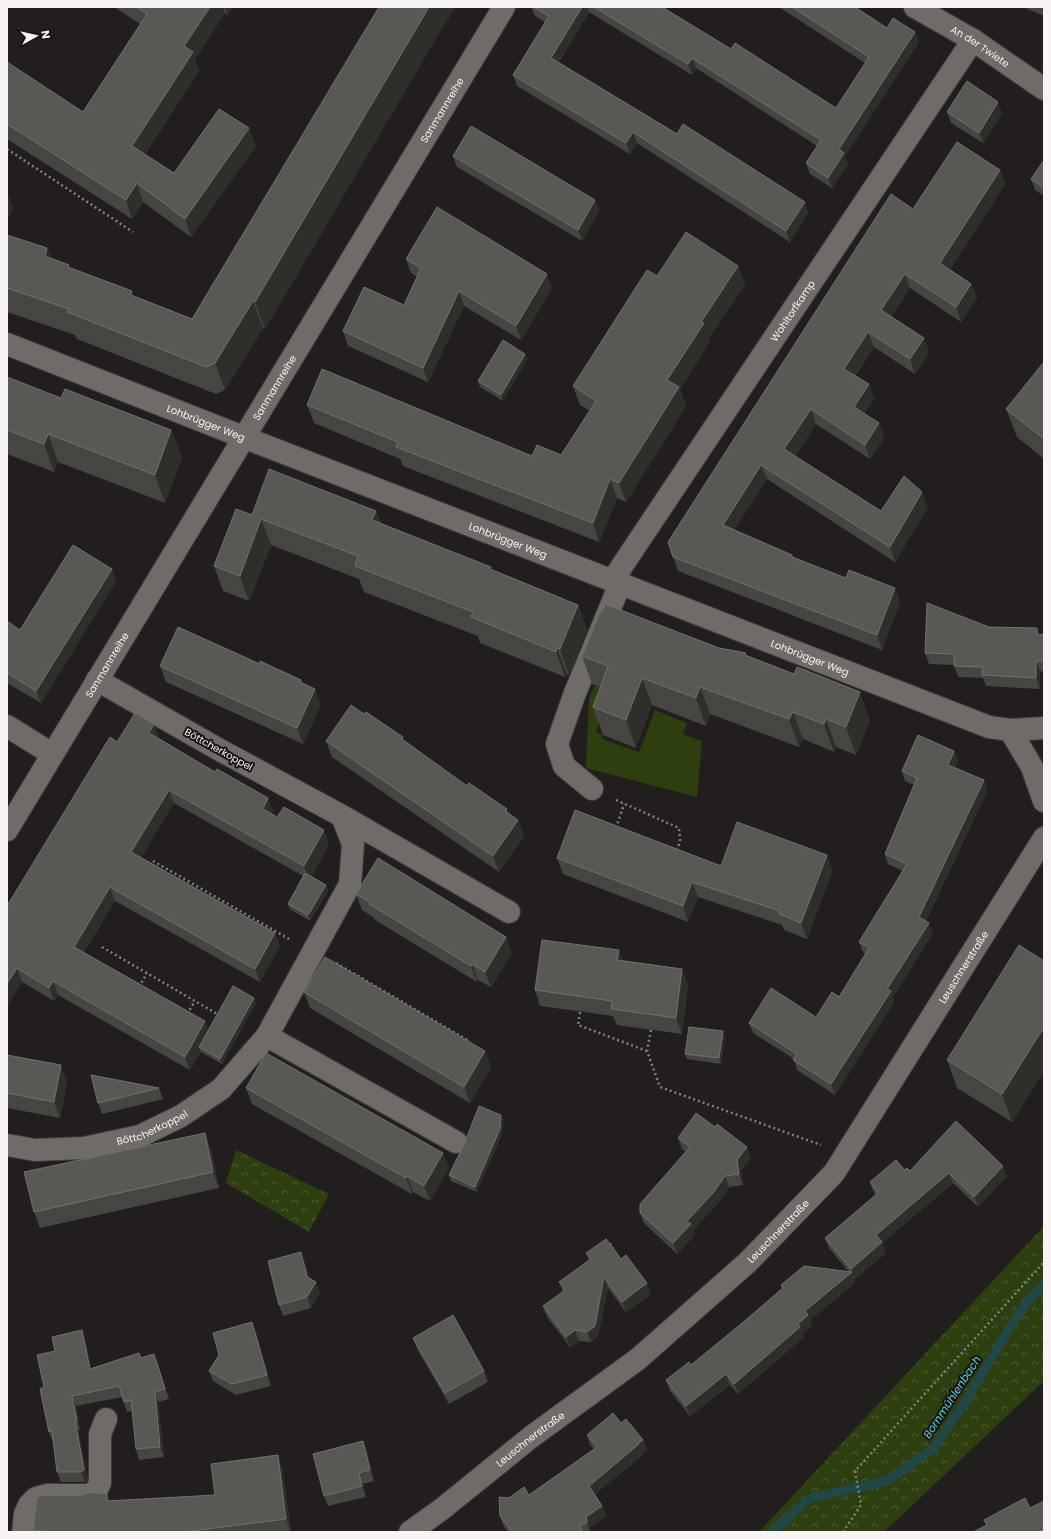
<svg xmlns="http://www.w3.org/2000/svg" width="1051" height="1539" font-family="Poppins,sans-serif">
<defs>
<pattern id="forest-crowns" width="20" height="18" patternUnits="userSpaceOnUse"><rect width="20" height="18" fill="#2d3f0f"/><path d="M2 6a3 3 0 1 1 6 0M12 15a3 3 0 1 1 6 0" fill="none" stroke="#4c5b32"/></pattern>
</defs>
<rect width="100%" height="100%" fill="#211e1d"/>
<path fill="url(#forest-crowns)" d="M236 1150 329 1194 309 1232 226 1183Z
M1044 1226V1381L884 1532H759Z"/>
<path fill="#2d3f0f" d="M595 685 616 693 604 710 596 732 603 735 602 739 639 752 655 710 687 723 683 734 702 741 697 797 586 768 589 698Z"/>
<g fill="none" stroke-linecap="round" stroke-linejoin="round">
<path stroke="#204848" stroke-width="9" d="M772 1532 810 1498 887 1481 933 1449 968 1398 1010 1327 1029 1300 1044 1285"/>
<defs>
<g id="minor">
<path id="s1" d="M915 7 973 40 1044 89"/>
<path id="s2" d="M7 344 243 437 989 727 1010 730 1044 728"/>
<path id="s3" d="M612 581 973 40"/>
<path d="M7 726 52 754"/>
<path d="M1010 730 1032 767 1044 801"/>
<path d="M592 789 564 766 557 744 575 693 620 584"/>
<path d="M342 816 509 912"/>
<path id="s4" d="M7 830 504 7"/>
<path d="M267 1036 456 1142"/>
<path id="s5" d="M7 1145 35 1150 84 1148 140 1136 181 1116 221 1089 267 1036 350 884 353 844 342 816 218 749 97 680"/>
<path d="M23 1532 25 1514 29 1505 36 1498 47 1495H88L96 1491 100 1483V1434L106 1419"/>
<path id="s6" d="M410 1532 442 1509 531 1437 638 1359 748 1262 834 1173 1044 838"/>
</g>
</defs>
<use href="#minor" stroke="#3f3c3b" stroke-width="24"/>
<path stroke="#83807f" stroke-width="2.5" stroke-dasharray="2 3" stroke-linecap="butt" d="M7 149 133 232
M616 800 679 828 680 840 677 852
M616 828 624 804
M153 861 289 939
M102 947 219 1015
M336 963 469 1041 468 1044
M139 987 147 973
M580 1012 578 1025 647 1051
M187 1014 195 1001
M651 1030 647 1051 660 1087 821 1145
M843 1532 861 1505 855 1471 1044 1262"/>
<use href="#minor" stroke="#6f6b69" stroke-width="22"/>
</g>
<path fill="#474542" d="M114 7H233L227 15 225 13 195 59 199 71 145 154 174 173 256 146 191 237 143 202 132 219 7 139V62L83 112 140 24Z
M531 7H662L731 49 836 108 865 63 779 7H855L887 28 919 42 845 156 848 164 832 188 810 174 806 163 817 146 696 68 692 75 589 12 559 62 808 213 790 242 637 143 630 154 517 86 513 75 545 22 535 16Z
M1023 7H1044V16Z
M435 40 265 329 263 328 225 390 216 394 77 339 75 335 7 312V235L47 248 51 259 134 296 192 319Z
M947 112 1002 113 983 143 951 123Z
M453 156 595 200 599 211 582 241 457 167Z
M1044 160V196L1035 190 1031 179Z
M1000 170 1005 184 950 270 971 284 977 298 961 322 910 288 891 317 924 338 929 353 915 374 874 347 855 376 874 399 864 414 879 423 884 438 870 459 816 424 795 456 881 511 928 507 895 562 767 479 734 530 793 557 900 602 882 650 678 571 668 542 913 209Z
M406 259 552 288 521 340 464 306 428 382 348 346 343 331 404 305 417 277 411 273Z
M738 266 745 285 709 338 710 341 680 389 686 406 626 502 617 498 599 542 403 466 400 459 314 423 307 405 532 456 561 455 590 411 580 405 573 386 657 276Z
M525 354 527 359 503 401 480 387 478 381Z
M1044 362V459L1017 437 1006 409Z
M7 377 61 398 171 430 182 458 165 503 58 462 54 472 7 454Z
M376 511 381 523 492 570 578 605 587 630 569 675 567 674 565 677 480 643 478 636 364 592 359 579 271 545 249 601 223 591 214 566 252 515Z
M116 581 41 703 7 683V621L20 630Z
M989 627 1037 628 1039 634 1044 635V672L1040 671V689L986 686 983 678 958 677 954 665 929 664 925 653Z
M719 648 747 656 870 720 856 755 836 747 834 752 803 739 799 747 710 714 706 726 652 705 636 748 603 735 593 707 601 687 592 684 582 656Z
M260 664 301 680 302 683 321 704 303 744 166 682 160 666Z
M159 738 215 772 268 798 273 811 271 814 329 844 311 877 326 885 328 891 310 921 290 909 288 904 303 876 174 803 141 857 275 933 280 946 260 982 115 901 83 953 208 1030 256 1003 222 1064 201 1052 190 1070 58 995 54 1001 22 982 7 1006V906L117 742Z
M326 741H405L467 786 507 809 508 813 518 820 524 836 499 872 332 757Z
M954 751 958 761 955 768 984 780 987 791 926 921 933 933 893 997 894 1002 835 1095 797 1070 794 1059 753 1033 749 1023 816 1017 839 997 866 954 863 952 859 942 903 871 888 864 885 854 914 785 905 781 902 771Z
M827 855 832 871 807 939 784 930 782 925 698 897 688 922 563 874 557 858 721 866Z
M356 894 512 953 491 987 478 980 477 982 375 920 373 917 362 910Z
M619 950 622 961 682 969 688 985 682 1034 617 1025 613 1016 540 1006 535 990Z
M1044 961V1071L1012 1122 957 1088 947 1060Z
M304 992 491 1067 470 1103 310 1008Z
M723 1031 725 1037 721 1064 687 1059 685 1054Z
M7 1055 67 1081 60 1118 7 1108Z
M159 1088 163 1099 102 1114 98 1103Z
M246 1088 443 1153 449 1168 430 1201 413 1192 412 1194 252 1104Z
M501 1115 503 1121 502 1134 477 1192 451 1181 449 1175Z
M678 1138 751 1158 741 1171 743 1185 729 1187 718 1203 693 1230 695 1235 677 1254 644 1223 640 1213 686 1152 682 1149Z
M211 1149 219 1188 40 1228 34 1212Z
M905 1170 910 1171 1007 1176 978 1207 953 1183 882 1243 886 1253 855 1279 853 1278 855 1283 810 1320 812 1326 803 1333 804 1337 738 1394 730 1385 690 1416 670 1391 666 1380 691 1365 741 1324 782 1289 781 1285 849 1272 829 1248 825 1238 876 1195 874 1193 870 1182Z
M611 1243 612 1247 621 1259 647 1283 651 1294 626 1312 608 1288 598 1336 591 1342 579 1341 570 1347 547 1317 543 1306 563 1292 559 1282 589 1260 586 1253Z
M305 1263 309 1278 316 1282 320 1293 311 1308 283 1316 279 1305Z
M256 1333 271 1386 236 1395 213 1381 209 1371Z
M413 1338 484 1371 488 1382 449 1404 417 1349Z
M85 1340 91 1368 141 1358 158 1364 169 1399 158 1402 164 1457 139 1460 136 1449 132 1411 127 1412 122 1397 76 1406 80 1430H78L88 1480 85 1482H61L57 1472 53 1442 49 1432 44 1387 55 1351Z
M621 1423 643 1440 647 1450 642 1453 643 1455 595 1494 602 1506 606 1516 590 1527V1532H508L504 1527 500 1516 509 1498 529 1495 594 1449 590 1445 587 1435Z
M363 1441 367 1452 374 1481 363 1484 366 1497 328 1506 324 1496Z
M282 1468 291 1532H34L33 1530 83 1495 107 1494 110 1501 215 1495Z"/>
<path fill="#302e2b" d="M210 7H223L225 13 195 59 199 71 138 164 132 146 184 46Z
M225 7H233L227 15Z
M429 7H456L435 40 265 329 255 302Z
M582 7H587L589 12 555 68 551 58Z
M1042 7H1044V14Z
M915 32 919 42 845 156 848 164 832 188 828 178 839 149Z
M692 58 696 68 692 75 688 64Z
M998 102 1002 113 983 143 979 133Z
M249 128 256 146 191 237 185 219Z
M633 132 637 143 630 154 626 143Z
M1000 170 1005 184 945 278 940 263Z
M137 183 143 202 132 219 126 200Z
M7 192 13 208 7 222Z
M595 200 599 211 582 241 578 230Z
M805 202 808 213 790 242 786 231Z
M47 248 57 276 45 256Z
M738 266 745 285 709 338 710 341 680 389 686 406 626 502 619 483 667 380 701 322Z
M547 274 552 288 521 340 516 326Z
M905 274 910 288 886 324 881 310Z
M971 284 977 298 961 322 956 307Z
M459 291 464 306 428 382 423 368Z
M253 301 263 328 225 390 215 363Z
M868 332 874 347 849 383 844 369Z
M924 338 929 353 915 374 910 359Z
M525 354 527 359 503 401 501 395Z
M869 384 874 399 859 421 854 407Z
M811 409 816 424 790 463 784 449Z
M879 423 884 438 870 459 865 445Z
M171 430 182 458 165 503 155 475Z
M48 434 58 462 54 472 44 444Z
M761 465 767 479 728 540 723 525Z
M610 479 617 498 599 542 593 523Z
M922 492 928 507 895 562 890 547Z
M376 511 385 536 372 520Z
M261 519 271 545 249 601 240 576Z
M112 569 116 581 41 703 36 691Z
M895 588 900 602 882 650 877 635Z
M578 605 587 630 569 675 560 649Z
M1037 628 1041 639 1037 634Z
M557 648 567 674 565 677 556 652Z
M1036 661 1040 671V689L1036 678Z
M642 678 652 705 636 748 626 720Z
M700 687 710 714 706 726 696 698Z
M315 689 321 704 303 744 297 728Z
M860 692 870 720 856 755 846 727Z
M793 712 803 739 799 747 789 719Z
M826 719 836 747 834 752 824 724Z
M154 724 159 738 154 746 149 733Z
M954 751 958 761 952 775 948 765Z
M984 780 987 791 923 927 919 917Z
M169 790 174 803 136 865 131 852Z
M268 798 273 811 268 822 263 809Z
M518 820 524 836 499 872 493 856Z
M324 830 329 844 309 880 304 866Z
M827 855 832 871 807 939 801 923Z
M692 882 698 897 688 922 683 906Z
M326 885 328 891 310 921 308 915Z
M110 887 115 901 78 960 74 947Z
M929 923 933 933 893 997 894 1002 835 1095 831 1084 887 989Z
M275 933 280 946 260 982 255 969Z
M506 937 512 953 491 987 485 972Z
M619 950 624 966 617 960Z
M472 964 478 980 477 982 471 966Z
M17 968 22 982 7 1006V984Z
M682 969 688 985 682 1034 676 1018Z
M53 981 58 995 54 1001 49 988Z
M254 998 256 1003 222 1064 220 1059Z
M205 1021 210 1035 199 1047 201 1052 190 1070 185 1057Z
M1044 1027V1071L1012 1122 1002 1094Z
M723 1031 725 1037 721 1064 719 1058Z
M485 1051 491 1067 470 1103 464 1087Z
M61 1065 67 1081 60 1118 54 1102Z
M501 1115 503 1121 502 1134 477 1192 475 1187Z
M205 1133 211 1149 219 1188 213 1172Z
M747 1147 751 1158 741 1171 743 1185 739 1174 737 1160Z
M443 1153 449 1168 430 1201 424 1186Z
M1003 1166 1007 1176 978 1207 974 1197Z
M949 1173 953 1183 882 1243 886 1253 855 1279 851 1269 876 1235Z
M407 1176 413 1192 412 1194 406 1178Z
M725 1176 729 1187 718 1203 693 1230 695 1235 677 1254 673 1243 687 1221Z
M7 1201 8 1205 7 1215Z
M301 1252 305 1263 311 1288 307 1277Z
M852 1272 855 1283 810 1320 812 1326 803 1333 804 1337 738 1394 734 1384 798 1324 805 1311Z
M604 1277 608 1288 598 1336 591 1342 587 1332Z
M316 1282 320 1293 311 1308 307 1297Z
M647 1283 651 1294 626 1312 622 1302Z
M252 1322 256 1333 271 1386 267 1375Z
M82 1330 85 1340 93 1379 90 1369Z
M575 1330 579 1341 570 1347 566 1337Z
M726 1374 730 1385 690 1416 686 1406Z
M155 1392 158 1402 164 1457 160 1447Z
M72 1396 76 1406 80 1430 77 1420Z
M75 1420 78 1430 88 1480 85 1482 81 1472Z
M643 1440 647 1450 642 1453 643 1455 593 1496 589 1486Z
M363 1441 367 1452 374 1481 370 1470Z
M278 1455 282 1468 291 1532 286 1519Z
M359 1473 363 1484 366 1497 362 1486Z
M107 1494 112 1507 107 1501Z
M602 1506 606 1516 590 1527V1532L587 1522 586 1517Z"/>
<path fill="#5a5855" stroke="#73706e" d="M136 7H210L184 46 193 52 132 146 174 173 219 109 249 128 185 219 137 183 126 200 7 124V62L83 112 147 14Z
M379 7H429L255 302 253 301 215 363 206 367 67 312 69 309 7 288V235L47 248 45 256 69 265 68 267 132 291 131 295 192 319Z
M533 7H582L551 58 677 134 683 124 805 202 786 231 633 132 626 143 513 75 549 16Z
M594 7H662L731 49 735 43 836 108 869 57 792 7H855L887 28 893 18 915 32 839 149 844 153 828 178 806 163 821 140 692 58 688 64Z
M967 81 998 102 979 133 947 112Z
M471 126 595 200 578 230 453 156Z
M957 142 1000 170 940 263 971 284 956 307 905 274 881 310 924 338 910 359 868 332 844 369 869 384 854 407 879 423 865 445 811 409 784 449 881 511 904 476 922 492 890 547 761 465 723 525 792 555V557L846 578 849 570 895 588 877 635 673 557 668 542 891 194 913 209Z
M1044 160V188L1031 179Z
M437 207 547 274 516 326 459 291 423 368 343 331 364 287 404 305 421 268 406 259Z
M686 232 738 266 701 322 704 323 667 380 679 387 619 483 610 479 593 523 396 447 398 442 307 405 322 369 532 456 537 445 561 455 596 401 573 386 647 270 657 276Z
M503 340 525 354 501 395 478 381Z
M1044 362V439L1006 409Z
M7 377 61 398 65 389 171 430 155 475 48 434 44 444 7 430Z
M269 469 376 511 372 520 491 567 490 569 578 605 560 649 557 648 556 652 471 617 473 612 355 566 358 556 261 519 240 576 214 566 236 509 252 515Z
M73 545 112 569 36 691 7 673V621L20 630Z
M927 603 989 627 1037 628V634L1044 635V661H1036V678L982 675 983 667 954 666V654L925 653Z
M605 604 719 648 746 653 745 655 794 674 797 667 860 692 846 727 826 719 824 724 793 712 789 719 700 687 696 698 642 678 626 720 593 707 608 666 582 656 600 612H602Z
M178 627 260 664V661L301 680 300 682 315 689 297 728 160 666Z
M351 705 364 714 366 712 403 737 402 739 467 786 469 783 507 809 505 811 518 820 493 856 326 741Z
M135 713 154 724 149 733 215 772 217 769 268 798 263 809 277 817 284 807 324 830 304 866 169 790 131 852 275 933 255 969 110 887 74 947 205 1021 185 1057 53 981 49 988 17 968 7 984V906L110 737 117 742Z
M918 735 954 751 948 765 984 780 919 917 929 923 887 989 891 991 831 1084 793 1060 797 1054 749 1023 771 988 816 1017 832 992 839 997 869 948 859 942 907 864 885 854 917 778 902 771Z
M575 810 721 866 737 822 827 855 801 923 779 914 780 911 692 882 683 906 557 858Z
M378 858 506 937 485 972 472 964 471 966 407 927 369 904 370 902 356 894Z
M305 873 326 885 308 915 288 904Z
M542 940 619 950 617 960 682 969 676 1018 611 1009 612 1001 535 990Z
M1019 945 1044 961V1027L1002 1094 947 1060Z
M325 957 485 1051 464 1087 304 992Z
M233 986 254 998 220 1059 199 1047Z
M689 1027 723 1031 719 1058 685 1054Z
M266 1053 443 1153 424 1186 407 1176 406 1178 246 1088Z
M7 1055 61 1065 54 1102 7 1093Z
M91 1075 159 1088 98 1103Z
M479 1106 501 1115 500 1129 475 1187 449 1175 465 1142Z
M696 1113 715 1127 717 1124 747 1147 737 1160 739 1174 725 1176 714 1192 687 1221 691 1224 673 1243 640 1213V1204L690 1147 678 1138Z
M956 1121 1003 1166 974 1197 949 1173 876 1235 882 1242 851 1269 825 1238 878 1193 870 1182 896 1160 905 1170 907 1168 910 1171Z
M205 1133 213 1172 34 1212 24 1172Z
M606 1239 610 1244 611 1243V1245L621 1259 626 1255 647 1283 622 1302 604 1277 595 1326 587 1332 575 1330 566 1337 543 1306 565 1290 559 1282 591 1259 586 1253Z
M301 1252 307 1277 316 1282 307 1297 279 1305 268 1261Z
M804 1266 852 1272 805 1311 808 1315 798 1324 800 1327 734 1384 726 1374 686 1406 666 1380 689 1362 691 1365 741 1324 783 1288 781 1285Z
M453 1315 484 1371 445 1393 413 1338Z
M252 1322 267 1375 232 1384 209 1371 219 1355 213 1333Z
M82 1330 90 1369 139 1353 141 1358 154 1354 165 1389 155 1392 160 1447 136 1449 131 1400 124 1402 119 1386 72 1396 77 1420H75L84 1470 81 1472H57L52 1431 49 1432 40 1389 44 1387 37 1355 55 1351 52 1337Z
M613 1413 621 1423 626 1419 643 1440 638 1443 639 1444 589 1486 602 1506 586 1517 587 1522 580 1526 582 1532H512L500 1516 499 1497 509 1498 524 1487 529 1495 597 1447 587 1435Z
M363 1441 370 1470 359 1473 362 1486 324 1496 313 1454Z
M278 1455 286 1519 191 1531V1532H42V1531L33 1530 37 1497 44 1495H83L91 1492 107 1494V1501L215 1495 211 1464Z
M1025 1498 1030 1508 1044 1501V1530L1042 1531V1532H973L987 1525 984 1520Z"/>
<g text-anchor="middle" stroke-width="4" stroke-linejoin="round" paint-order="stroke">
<g font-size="10" fill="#f7f4f3" stroke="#181514">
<text dy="4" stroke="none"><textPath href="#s1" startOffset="76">An der Twiete</textPath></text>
<text dy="4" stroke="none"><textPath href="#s4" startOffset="841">Sanmannreihe</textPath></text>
<text dy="4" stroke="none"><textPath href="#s3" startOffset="325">Wohltorfkamp</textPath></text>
<text dy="4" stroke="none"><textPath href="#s4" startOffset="517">Sanmannreihe</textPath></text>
<text dy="4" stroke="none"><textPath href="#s2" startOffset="214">Lohbrügger Weg</textPath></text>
<text dy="4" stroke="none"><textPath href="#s2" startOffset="538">Lohbrügger Weg</textPath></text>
<text dy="4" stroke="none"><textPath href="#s2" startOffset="862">Lohbrügger Weg</textPath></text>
<text dy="4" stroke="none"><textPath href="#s4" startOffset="193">Sanmannreihe</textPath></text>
<text transform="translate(219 749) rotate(29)" y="4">Böttcherkoppel</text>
<text dy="4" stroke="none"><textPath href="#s6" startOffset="800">Leuschnerstraße</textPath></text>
<text dy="4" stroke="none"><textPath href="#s5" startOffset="149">Böttcherkoppel</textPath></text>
<text dy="4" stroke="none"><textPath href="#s6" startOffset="476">Leuschnerstraße</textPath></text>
<text dy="4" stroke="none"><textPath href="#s6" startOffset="152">Leuschnerstraße</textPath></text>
</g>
<g font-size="11" font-style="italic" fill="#53d8d8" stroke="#181514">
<text transform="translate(952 1397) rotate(-57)" y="4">Bornmühlenbach</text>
</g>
</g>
<rect width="1051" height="1539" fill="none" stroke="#f7f4f3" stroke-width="16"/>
<g transform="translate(36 36) rotate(82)" stroke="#181514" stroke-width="3" paint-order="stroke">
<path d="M0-3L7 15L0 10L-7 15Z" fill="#f7f4f3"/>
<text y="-6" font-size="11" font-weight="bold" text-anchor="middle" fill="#f7f4f3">N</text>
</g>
</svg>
